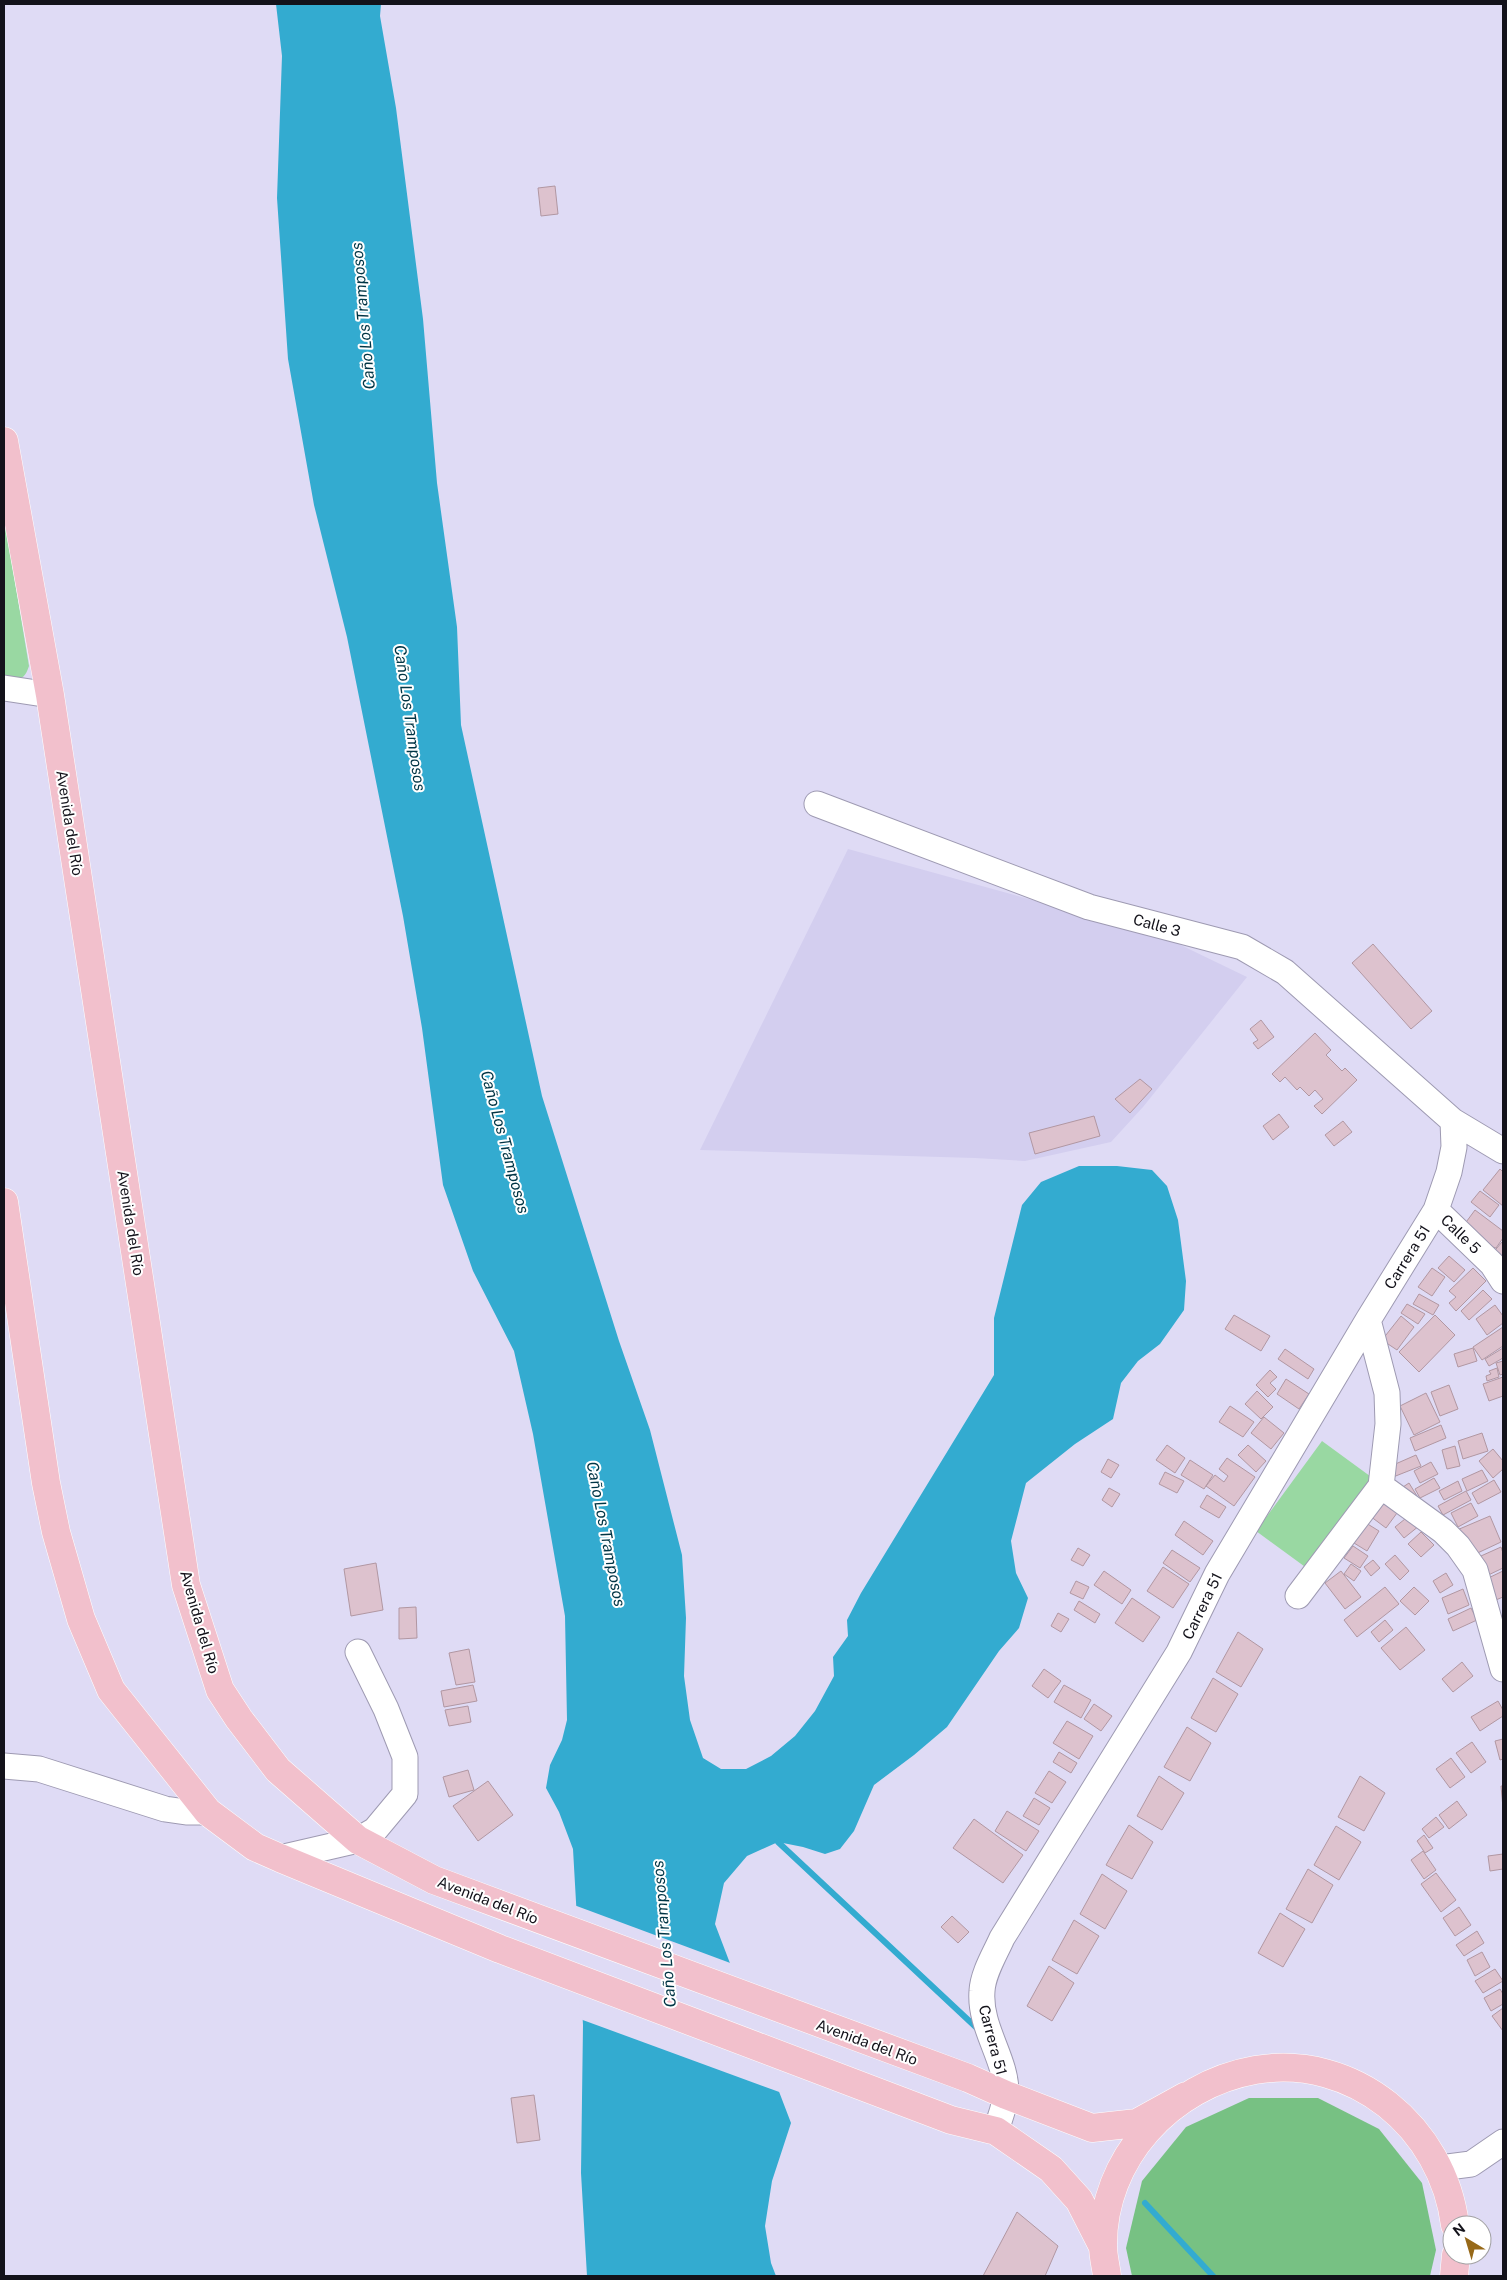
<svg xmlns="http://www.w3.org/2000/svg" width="1507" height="2280" font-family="'Public Sans',sans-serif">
<rect width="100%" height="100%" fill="#dfdbf5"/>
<path fill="#d3ceef" d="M848,849L1162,936L1247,977L1143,1107L1111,1142L1025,1161L975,1158L700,1150Z"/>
<path fill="#99d8a2" d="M4,516L29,666C24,682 18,679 4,678Z
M1322,1441L1374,1479L1308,1569L1256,1531Z"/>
<path fill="#77c183" d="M1249,2098H1318L1379,2129L1422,2183L1436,2250L1430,2276H1132L1126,2248L1142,2181L1186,2127Z"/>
<path fill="#33abd0" d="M276,4H381L380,16L396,108L423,319L437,483L457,627L461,725L542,1096L619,1341L650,1430L682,1555L686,1618L684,1676L690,1720L703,1758L721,1769H746L771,1756L795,1736L815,1711L834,1676L833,1657L848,1636L847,1620L861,1593L994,1375V1318L1022,1205L1041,1182L1079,1166H1117L1152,1170L1167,1186L1178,1220L1186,1281L1184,1310L1160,1344L1138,1361L1121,1383L1113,1419L1075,1444L1026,1483L1011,1541L1016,1573L1028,1598L1019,1628L999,1651L947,1727L914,1755L874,1785L854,1831L840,1849L825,1854L803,1847L778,1842L747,1856L724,1883L715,1924L791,2123L772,2181L765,2226L771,2263L776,2276H587L581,2173L583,2025L573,1849L559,1812L546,1788L550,1765L562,1740L567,1720L565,1616L533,1434L514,1351L473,1271L443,1185L422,1028L403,916L347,637L314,505L288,359L277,198L282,56Z"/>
<path fill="#dfdbf5" d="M574,1905L733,1964L782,2093L580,2019Z"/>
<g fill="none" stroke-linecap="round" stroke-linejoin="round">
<path stroke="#33abd0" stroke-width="6" d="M778,1842L980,2031
M1145,2203L1213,2276"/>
</g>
<path fill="#ddc2ce" stroke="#b197a2" d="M555,186L558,214L541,216L538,188Z
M1373,944L1432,1011L1411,1029L1352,963Z
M1261,1020L1274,1037L1258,1049L1253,1043L1258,1040L1250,1029Z
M1315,1033L1331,1050L1326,1055L1342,1071L1345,1068L1357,1080L1322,1114L1314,1106L1323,1099L1315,1090L1309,1096L1300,1087L1297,1090L1285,1077L1280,1082L1272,1074Z
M1140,1079L1152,1089L1130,1113L1115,1099Z
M1279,1114L1289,1127L1273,1140L1263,1126Z
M1094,1116L1100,1136L1035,1154L1029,1133Z
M1343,1121L1352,1132L1334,1146L1325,1135Z
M1500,1169L1503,1172V1206L1483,1190Z
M1480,1191L1499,1205L1490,1217L1471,1202Z
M1475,1210L1503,1231V1238L1496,1248L1485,1245L1461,1229Z
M1502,1242L1503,1243V1265L1491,1255Z
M1449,1256L1465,1270L1454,1282L1438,1268Z
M1432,1268L1445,1277L1432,1296L1418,1287Z
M1473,1268L1486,1281L1456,1311L1449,1303L1456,1297L1449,1291Z
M1483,1290L1492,1299L1469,1320L1461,1311Z
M1419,1294L1439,1305L1433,1315L1413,1304Z
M1407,1304L1425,1314L1418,1324L1401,1313Z
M1495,1305L1503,1316V1323L1487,1335L1476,1319Z
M1234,1315L1270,1336L1261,1351L1225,1329Z
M1435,1315L1455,1335L1419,1372L1399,1352Z
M1401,1316L1414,1327L1397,1350L1382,1340Z
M1503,1327V1346L1482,1360L1473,1347Z
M1473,1348L1477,1361L1458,1367L1454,1354Z
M1503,1348V1358L1489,1366L1485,1359Z
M1285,1349L1314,1369L1308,1379L1278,1359Z
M1503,1361V1374L1500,1375L1496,1363Z
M1497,1368L1499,1377L1487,1381L1486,1376L1491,1374L1489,1371Z
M1270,1370L1277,1377L1270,1383L1276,1389L1268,1397L1256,1385Z
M1503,1377V1396L1489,1401L1483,1384Z
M1286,1379L1309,1394L1299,1409L1277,1394Z
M1449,1385L1458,1409L1440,1416L1431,1392Z
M1257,1391L1273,1407L1261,1419L1245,1404Z
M1426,1393L1440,1422L1414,1435L1400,1406Z
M1230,1406L1254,1422L1243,1437L1219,1422Z
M1264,1417L1284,1433L1271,1449L1251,1433Z
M1441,1425L1446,1438L1415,1451L1410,1438Z
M1482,1433L1488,1451L1463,1459L1458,1441Z
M1167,1445L1185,1458L1175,1473L1156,1460Z
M1248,1445L1266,1461L1256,1472L1238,1455Z
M1455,1446L1460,1466L1447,1469L1442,1450Z
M1493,1449L1503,1461V1469L1493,1478L1479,1461Z
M1416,1455L1421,1466L1388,1479L1384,1469Z
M1227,1458L1255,1477L1234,1506L1206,1486L1215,1475L1224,1482L1228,1476L1219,1469Z
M1108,1459L1119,1465L1111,1478L1101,1472Z
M1190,1460L1213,1475L1204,1489L1181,1475Z
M1431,1462L1438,1474L1420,1483L1414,1471Z
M1482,1470L1488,1481L1467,1491L1462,1479Z
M1165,1472L1184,1481L1177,1493L1159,1484Z
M1434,1478L1440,1488L1420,1498L1415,1489Z
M1494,1480L1501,1492L1478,1504L1472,1493Z
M1458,1481L1462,1491L1444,1500L1439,1491Z
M1409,1483L1417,1496L1410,1500L1403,1487Z
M1109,1488L1120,1494L1112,1507L1102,1500Z
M1466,1491L1471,1500L1443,1515L1438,1506Z
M1207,1495L1226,1507L1219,1518L1200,1507Z
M1381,1501L1397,1513L1386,1528L1370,1516Z
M1471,1503L1478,1516L1458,1527L1451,1513Z
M1410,1515L1419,1526L1404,1538L1395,1527Z
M1490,1516L1501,1542L1469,1557L1457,1530Z
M1184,1521L1213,1541L1203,1555L1175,1535Z
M1366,1523L1379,1531L1367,1551L1354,1543Z
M1421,1532L1434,1545L1421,1557L1408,1544Z
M1353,1546L1368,1556L1360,1568L1344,1558Z
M1501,1547L1503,1553V1568L1480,1579L1472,1560Z
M1078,1548L1090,1555L1083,1566L1071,1560Z
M1172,1550L1200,1568L1190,1582L1163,1563Z
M1395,1555L1409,1571L1400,1580L1385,1564Z
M1373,1560L1380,1568L1371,1576L1364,1567Z
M376,1563L383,1610L351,1616L344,1569Z
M1351,1564L1361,1571L1354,1581L1344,1574Z
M1163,1567L1189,1584L1173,1608L1147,1591Z
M1104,1571L1131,1590L1122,1604L1094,1585Z
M1341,1571L1361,1597L1345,1609L1325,1583Z
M1503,1571V1597L1491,1602L1482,1581Z
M1446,1573L1453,1585L1440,1593L1433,1581Z
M1076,1581L1089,1587L1083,1599L1070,1593Z
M1385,1587L1399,1604L1357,1637L1344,1620Z
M1414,1587L1429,1601L1415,1615L1400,1601Z
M1463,1589L1469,1605L1448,1614L1442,1598Z
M1132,1598L1160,1617L1143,1642L1115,1623Z
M1079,1601L1100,1614L1095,1623L1074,1610Z
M416,1607L417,1638L399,1639V1608Z
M1471,1608L1477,1620L1453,1631L1448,1619Z
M1058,1613L1069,1619L1061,1632L1051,1626Z
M1385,1620L1393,1630L1379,1642L1371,1632Z
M1406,1627L1425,1650L1400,1670L1381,1648Z
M1238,1632L1263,1649L1241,1687L1216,1672Z
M469,1649L475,1682L456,1685L449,1653Z
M1462,1662L1473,1676L1453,1692L1442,1679Z
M1044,1669L1061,1681L1048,1698L1032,1686Z
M1213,1678L1238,1694L1216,1732L1191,1718Z
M473,1685L477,1701L444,1707L441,1691Z
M1064,1685L1091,1700L1081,1718L1054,1702Z
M1498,1701L1503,1710V1716L1480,1731L1471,1717Z
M1094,1704L1112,1716L1101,1731L1084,1719Z
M468,1706L471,1722L449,1726L445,1710Z
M1067,1721L1093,1736L1079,1759L1053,1743Z
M1187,1727L1211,1743L1190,1781L1164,1767Z
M1503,1739V1759L1500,1760L1495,1741Z
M1472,1742L1486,1762L1471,1773L1456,1753Z
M1059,1752L1077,1763L1071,1773L1053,1762Z
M1451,1758L1465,1777L1450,1788L1436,1769Z
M468,1770L474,1790L449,1797L443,1777Z
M1049,1771L1066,1782L1052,1803L1035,1793Z
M1159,1776L1184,1793L1162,1830L1137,1816Z
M1360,1776L1385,1793L1364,1831L1338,1817Z
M488,1781L513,1815L478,1841L453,1806Z
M1501,1786H1503V1808Z
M1034,1798L1050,1808L1039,1825L1023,1816Z
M1457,1801L1467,1815L1449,1829L1439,1815Z
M1007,1811L1039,1831L1026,1851L995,1831Z
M1436,1817L1444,1827L1429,1838L1422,1829Z
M974,1819L1023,1855L1003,1883L953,1848Z
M1129,1825L1153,1842L1132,1879L1106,1865Z
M1336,1826L1361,1842L1339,1880L1314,1865Z
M1424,1835L1433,1848L1425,1853L1417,1841Z
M1423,1851L1436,1870L1424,1879L1411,1860Z
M1503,1854V1869L1490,1871L1488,1856Z
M1308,1869L1333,1885L1312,1923L1286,1909Z
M1436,1873L1456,1900L1441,1912L1421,1884Z
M1102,1874L1127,1891L1105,1929L1080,1914Z
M1459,1907L1471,1925L1455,1936L1443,1918Z
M1280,1913L1305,1929L1283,1967L1258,1953Z
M952,1916L969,1932L958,1943L941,1927Z
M1074,1920L1099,1936L1077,1974L1052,1960Z
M1477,1931L1484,1943L1464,1956L1456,1945Z
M1482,1952L1490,1967L1475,1976L1467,1960Z
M1049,1966L1074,1983L1052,2021L1027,2006Z
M1495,1969L1503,1981L1483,1993L1475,1981Z
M1500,1989L1503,1994V2004L1491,2011L1484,1998Z
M1503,2008V2031L1492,2016Z
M534,2095L540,2140L517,2143L511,2098Z
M1017,2212L1058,2246L1045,2276H983Z"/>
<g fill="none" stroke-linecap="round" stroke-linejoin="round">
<g stroke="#9e9ab2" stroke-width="27">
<path id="minor" d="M4,688L50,695
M817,804L1089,907L1242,947L1285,972L1453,1121L1503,1151
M1436,1210L1492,1264L1503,1281
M1381,1486L1443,1531L1458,1546L1475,1570L1503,1669
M1298,1596L1381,1486L1388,1424L1387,1393L1368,1320
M4,1766L39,1769L165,1809L186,1812H208
M280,1858L358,1840L375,1830L405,1794V1757L386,1709L358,1652
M996,2131C999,2120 1005,2106 1006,2094C1007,2059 979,2028 982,1991C983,1973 995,1954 1002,1938L1179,1652L1217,1574L1368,1320L1436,1210L1449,1172L1454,1147L1453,1121
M1440,2168L1471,2164L1503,2142"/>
</g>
<g stroke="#fff" stroke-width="29">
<path id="major" d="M4,441L50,695L186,1585L220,1690L239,1719L278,1770L358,1840L434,1880L968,2078L1006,2095L1092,2128L1137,2123L1186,2096
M4,1202L46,1483L56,1532L81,1619L111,1690L208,1812L255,1847L280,1858L500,1949L951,2120L996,2131L1051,2169L1079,2200L1103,2247
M1107,2276C1106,2267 1103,2256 1103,2246C1102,2159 1170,2085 1255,2070C1354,2053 1443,2128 1455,2225
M1454,2276L1456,2255"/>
</g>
<use href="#minor" stroke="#fff" stroke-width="25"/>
<use href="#major" stroke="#f2c0cc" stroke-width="28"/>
</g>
<g text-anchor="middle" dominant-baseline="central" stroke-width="4" stroke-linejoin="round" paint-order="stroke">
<g font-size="15" fill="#13121a" stroke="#fff">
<text transform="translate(70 823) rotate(81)">Avenida del Río</text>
<text transform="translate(1157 925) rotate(15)">Calle 3</text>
<text transform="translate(131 1223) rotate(81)">Avenida del Río</text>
<text transform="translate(1461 1234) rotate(44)">Calle 5</text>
<text transform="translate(1407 1257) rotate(-58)">Carrera 51</text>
<text transform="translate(1202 1606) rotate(-64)">Carrera 51</text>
<text transform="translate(200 1622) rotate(74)">Avenida del Río</text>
<text transform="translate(488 1900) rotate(21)">Avenida del Río</text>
<text transform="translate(993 2040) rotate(75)">Carrera 51</text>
<text transform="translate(867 2042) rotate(20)">Avenida del Río</text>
</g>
<g font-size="16" font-style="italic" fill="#003545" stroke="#fff">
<text transform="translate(363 316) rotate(-95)">Caño Los Tramposos</text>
<text transform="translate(410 718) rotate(82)">Caño Los Tramposos</text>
<text transform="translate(505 1142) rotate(75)">Caño Los Tramposos</text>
<text transform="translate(606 1534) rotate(79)">Caño Los Tramposos</text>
<text transform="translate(664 1934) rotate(-95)">Caño Los Tramposos</text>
</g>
</g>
<rect width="1507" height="2280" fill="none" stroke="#13121a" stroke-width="10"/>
<g transform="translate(1467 2240) rotate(322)"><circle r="24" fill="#ffffff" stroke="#a1a0a3"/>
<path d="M0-4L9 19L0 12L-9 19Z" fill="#976919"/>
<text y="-8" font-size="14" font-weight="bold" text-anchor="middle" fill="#13121a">N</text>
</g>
</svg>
